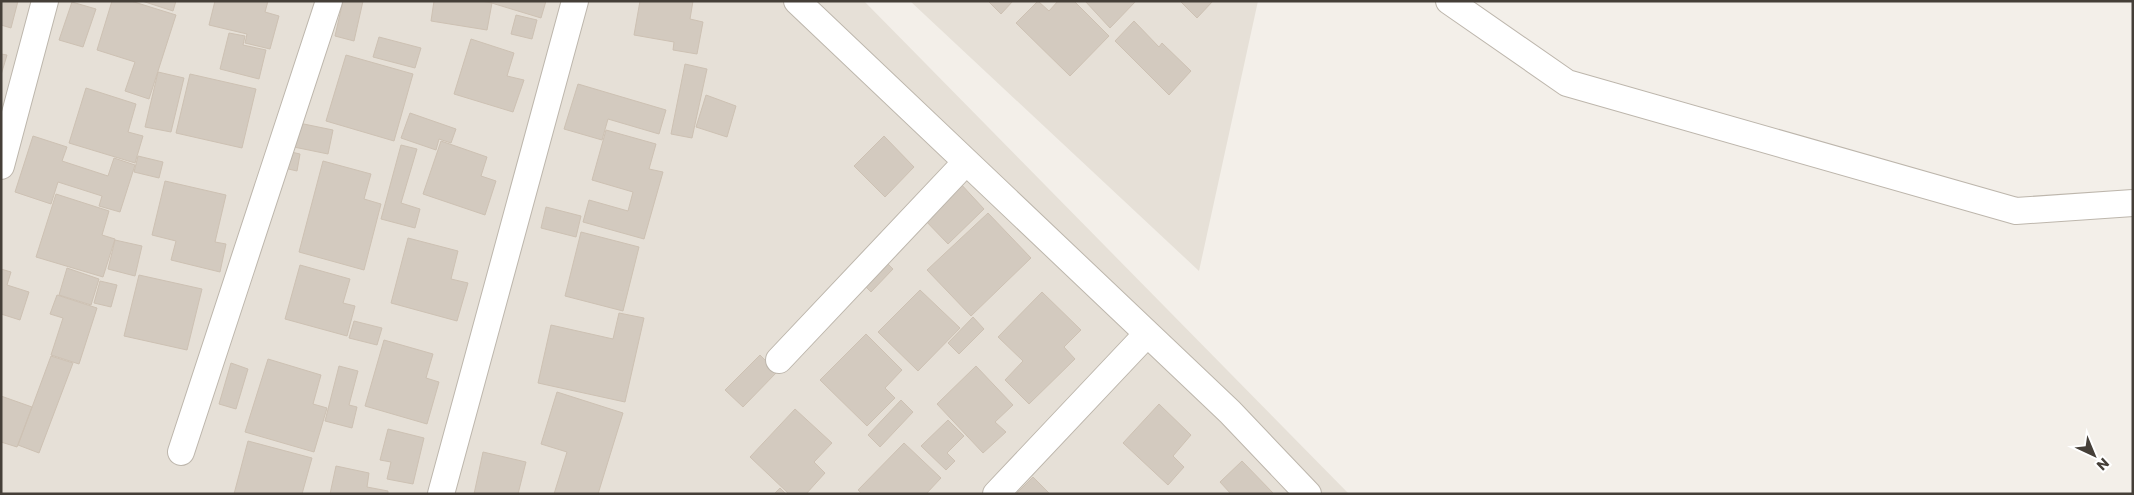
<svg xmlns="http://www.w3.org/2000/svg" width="2134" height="495" font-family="Poppins,sans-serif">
<rect width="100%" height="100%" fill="#f3efe9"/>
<path fill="#e6e0d7" d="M1,1H864L1349,494H1Z
M910,1H1258L1199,271Z"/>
<path fill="#d3cabf" stroke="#cdc1b3" d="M1,1H18L11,28L1,25Z
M112,1H131L176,15L149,99L125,91L135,62L97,50Z
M142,1H176L173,11Z
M215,1H268L265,12L279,16L270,49L245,43L247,34L209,25Z
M343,1H363L354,41L335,36Z
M434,1H481L492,3L487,30L431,21Z
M485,1H546L541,18Z
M640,1H693L690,19L703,22L697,54L673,50L674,42L634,35Z
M988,1H1013L1001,14Z
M1038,1L1049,11L1058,1H1074L1109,36L1070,76L1016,23Z
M1085,1H1136L1110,28Z
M1180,1H1213L1197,18Z
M72,2L96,9L83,47L59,40Z
M516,15L537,20L532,39L511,34Z
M1134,21L1159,47L1162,43L1191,71L1169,95L1115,41Z
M229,33L245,36L243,45L266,50L259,79L220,69Z
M379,37L421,48L415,68L373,57Z
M471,39L514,53L507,76L524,80L513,112L454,94Z
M1,54L7,55L1,75Z
M346,55L413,74L394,141L326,121Z
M685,64L707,69L692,138L671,134Z
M158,72L184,78L171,132L145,127Z
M190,74L256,89L242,148L176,133Z
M578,84L666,110L659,134L608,119L602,140L564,129Z
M86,88L136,104L128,132L143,136L135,163L69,143Z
M706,95L736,106L727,137L696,127Z
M410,113L456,129L451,143L439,139L436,150L401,138Z
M294,122L333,130L328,154L289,146Z
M606,130L656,144L649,169L663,172L644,239L583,222L589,200L628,211L633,192L592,180Z
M33,136L67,147L62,161L108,176L114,158L135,165L120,212L99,206L102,196L58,182L51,204L15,192Z
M884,136L914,167L885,197L854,166Z
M441,141L487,157L481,176L496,181L485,215L423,194Z
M401,145L417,149L401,203L420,209L415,228L381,219Z
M287,151L300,154L297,171L284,168Z
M138,156L163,162L159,178L134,172Z
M323,161L371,174L364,199L381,204L364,270L299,252Z
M165,181L226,195L215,242L226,244L220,272L171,260L176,241L152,235Z
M959,182L984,209L948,244L922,217Z
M56,194L109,211L102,235L115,239L103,277L36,257Z
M546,207L581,216L576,237L541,228Z
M988,213L1031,258L971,316L927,270Z
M581,232L639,247L623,311L565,296Z
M408,238L458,251L451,279L468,283L457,321L391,303Z
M115,240L142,246L135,276L108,269Z
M882,258L893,269L871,292L859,280Z
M300,265L350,279L343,303L355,306L347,336L285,319Z
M67,268L99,279L91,305L59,295Z
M1,269L11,272L7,285L29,292L20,320L1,314Z
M139,275L202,289L187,350L124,336Z
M100,281L117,285L111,307L94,303Z
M920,290L960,328L918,371L878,332Z
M1042,292L1081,330L1064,347L1075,359L1029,404L1005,380L1023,361L998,337Z
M57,295L97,308L79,364L51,355L63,318L50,314Z
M619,313L644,318L625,402L538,383L551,325L613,339Z
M973,317L984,329L959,354L948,343Z
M354,321L382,328L377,345L349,338Z
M866,334L902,370L885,388L895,398L867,426L820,380Z
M384,340L433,354L426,378L439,382L427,424L365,406Z
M760,355L777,372L743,407L725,390Z
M51,356L73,363L39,453L18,445Z
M268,359L321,375L313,404L327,408L314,452L245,432Z
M231,363L248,369L236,409L219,404Z
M339,366L358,371L349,405L357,407L352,428L325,421Z
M976,366L1013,405L995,422L1006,432L983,453L937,404Z
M557,392L623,413L598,494H554L567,452L541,444Z
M1,396L32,407L17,447L1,442Z
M901,400L913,412L880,447L868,435Z
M1159,404L1191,435L1173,456L1184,467L1168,485L1123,443Z
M795,409L832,443L814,462L825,473L806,494H789L750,457Z
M948,420L964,436L947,453L955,461L946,470L921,446Z
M388,429L424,438L413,484L387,479L391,462L380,460Z
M248,441L312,458L302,494H234Z
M904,443L941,478L926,494H862L858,490Z
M483,452L526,462L518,494H474Z
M1242,461L1274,494H1231L1220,482Z
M336,466L369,473L367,487L388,491V494H330Z
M1033,477L1050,494H1016Z
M780,488L786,494H774Z"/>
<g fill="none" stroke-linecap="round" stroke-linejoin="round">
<g stroke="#bdb6ac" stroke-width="28">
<path id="street" d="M797,1L1230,412L1308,494
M1449,1L1567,83L2016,211L2133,203
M1,166L45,1
M779,360L966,162
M181,452L329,1
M441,494L575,1
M996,494L1147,334"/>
</g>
<use href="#street" stroke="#fff" stroke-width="26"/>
</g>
<rect width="2134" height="495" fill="none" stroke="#453f38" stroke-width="5"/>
<g transform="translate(2094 455) rotate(136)" stroke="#ffffff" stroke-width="4" paint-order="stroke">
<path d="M0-4L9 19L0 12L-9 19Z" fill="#453f38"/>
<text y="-8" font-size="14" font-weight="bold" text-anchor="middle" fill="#453f38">N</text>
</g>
</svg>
